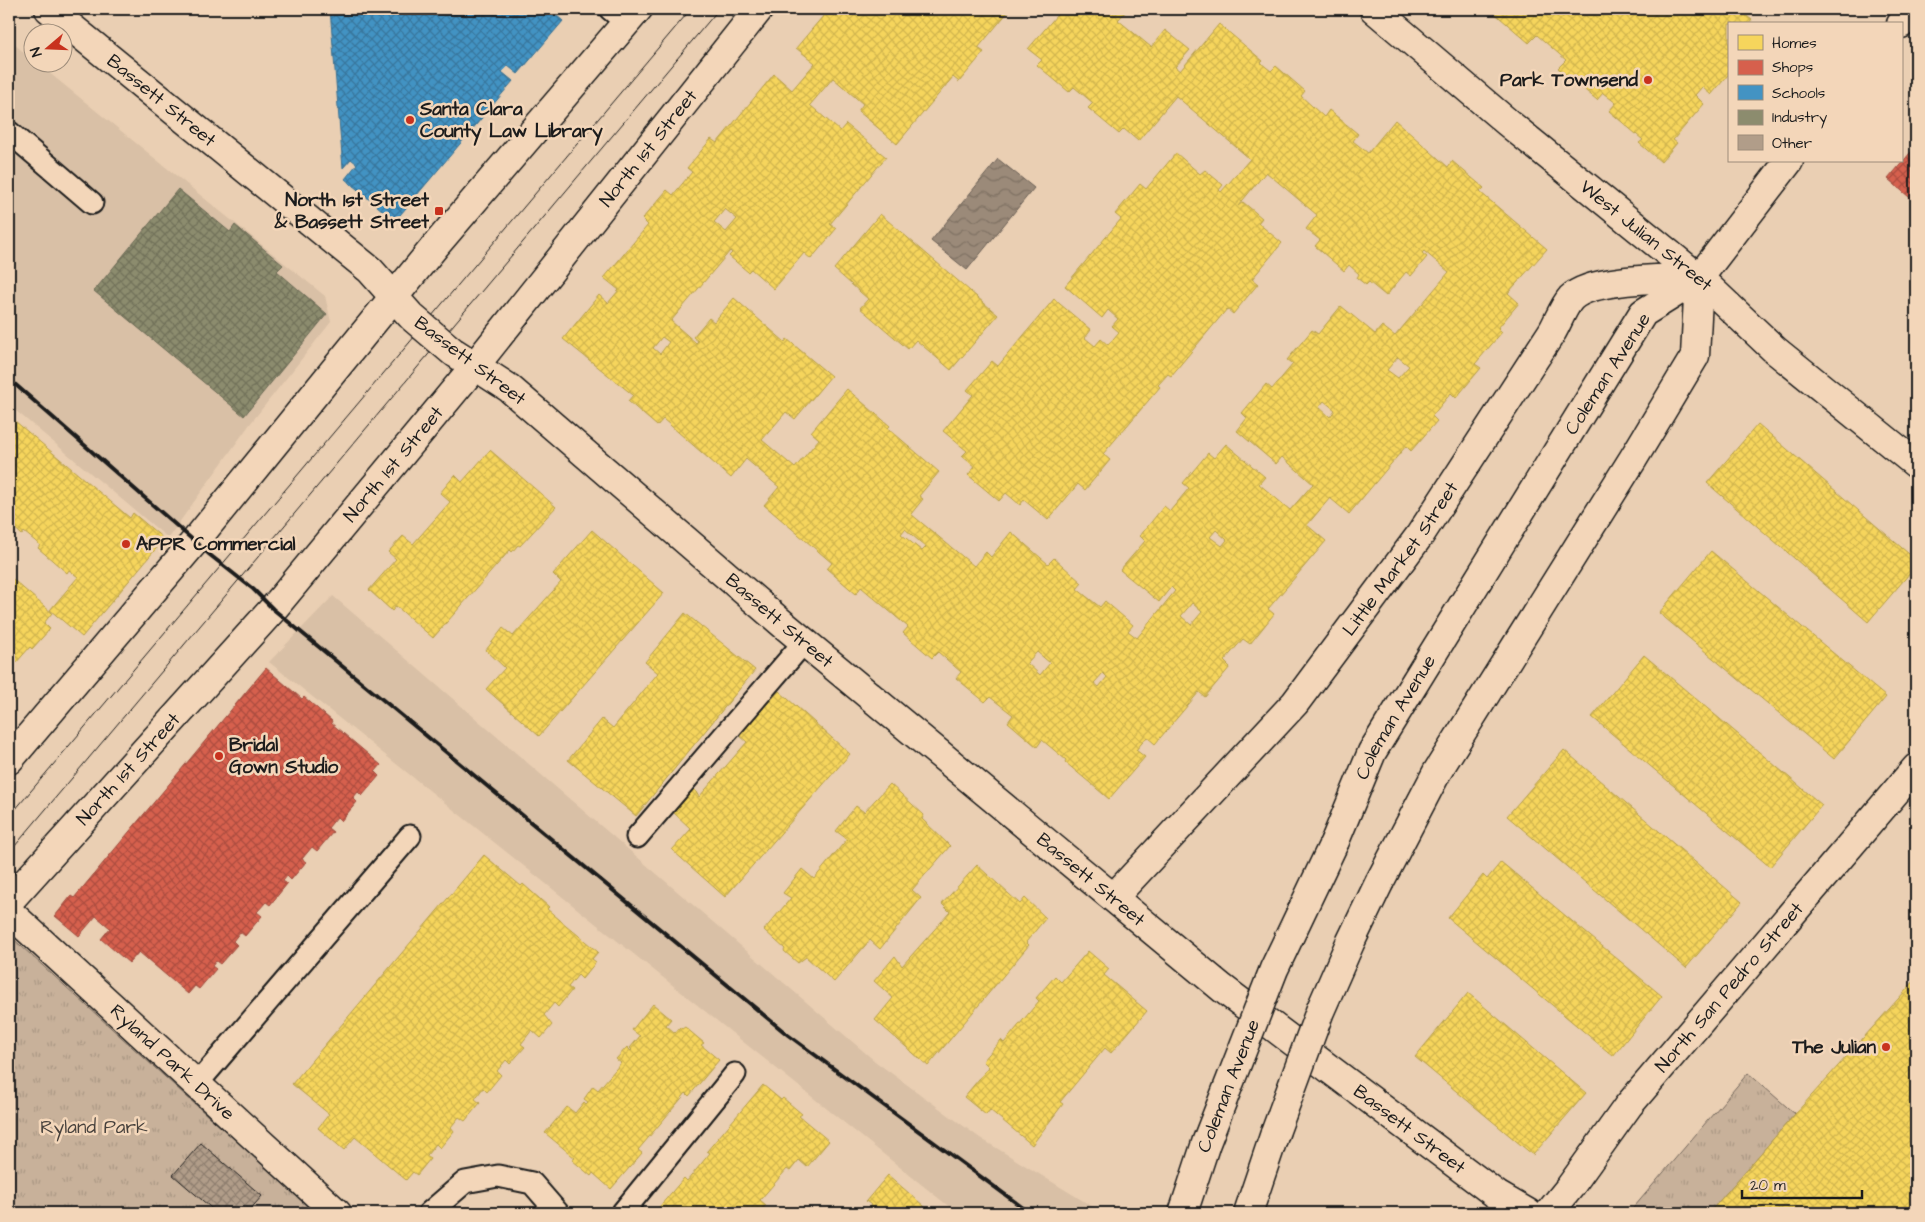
<svg xmlns="http://www.w3.org/2000/svg" width="1925" height="1222" font-family="'Architects Daughter',sans-serif">
<defs>
<pattern id="park-tufts" width="24" height="20" patternUnits="userSpaceOnUse" patternTransform="scale(1.25)"><rect width="24" height="20" fill="#c8b19a"/><path d="M3 7l-1-3M5 7V3M7 7l1-3M15 17l-1-3M17 17v-4M19 17l1-3" fill="none" stroke="#ab9884"/></pattern>
<pattern id="water-waves" width="16" height="10" patternUnits="userSpaceOnUse" patternTransform="scale(1.25)"><rect width="16" height="10" fill="#9b8a79"/><path d="M0 5q4-4 8 0t8 0" fill="none" stroke="#7e7062"/></pattern>
<pattern id="homes-cross-hatch" width="8" height="8" patternUnits="userSpaceOnUse" patternTransform="scale(1.25)"><rect width="8" height="8" fill="#f6d55c"/><path d="M0 0l8 8M0 8l8-8" fill="none" stroke="#d2b64f"/></pattern>
<pattern id="shops-cross-hatch" width="8" height="8" patternUnits="userSpaceOnUse" patternTransform="scale(1.25)"><rect width="8" height="8" fill="#d6604d"/><path d="M0 0l8 8M0 8l8-8" fill="none" stroke="#ad4e3f"/></pattern>
<pattern id="schools-cross-hatch" width="8" height="8" patternUnits="userSpaceOnUse" patternTransform="scale(1.25)"><rect width="8" height="8" fill="#4393c3"/><path d="M0 0l8 8M0 8l8-8" fill="none" stroke="#37779e"/></pattern>
<pattern id="industry-cross-hatch" width="8" height="8" patternUnits="userSpaceOnUse" patternTransform="scale(1.25)"><rect width="8" height="8" fill="#8c8c6e"/><path d="M0 0l8 8M0 8l8-8" fill="none" stroke="#72725a"/></pattern>
<pattern id="building-cross-hatch" width="8" height="8" patternUnits="userSpaceOnUse" patternTransform="scale(1.25)"><rect width="8" height="8" fill="#b19d89"/><path d="M0 0l8 8M0 8l8-8" fill="none" stroke="#8f7f6f"/></pattern>
</defs>
<rect width="100%" height="100%" fill="#eacfb3"/>
<filter id="ink" filterUnits="userSpaceOnUse"><feTurbulence type="fractalNoise" baseFrequency=".02" numOctaves="2"/><feDisplacementMap in="SourceGraphic" scale="10" xChannelSelector="R" yChannelSelector="G"/><feConvolveMatrix kernelMatrix="1 2 1 2 8 2 1 2 1" color-interpolation-filters="sRGB"/></filter>
<g filter="url(#ink)">
<path fill="#d9c0a6" d="M9,40L32,59V62L37,63L325,296L331,322L250,424L168,538L9,405Z
M333,596L876,1062L980,1138L1103,1213H957L269,662Z"/>
<path fill="url(#park-tufts)" stroke="#72665b" d="M9,935L208,1116L284,1180L313,1213H9Z
M1748,1073L1795,1114L1709,1213H1629Z"/>
<path fill="url(#water-waves)" stroke="#685e54" d="M998,159L1034,188L967,270L931,241Z"/>
<path fill="url(#homes-cross-hatch)" stroke="#b59e49" fill-rule="evenodd" d="M829,9H1004L1008,12L978,48L984,52L959,82L953,77L897,144L858,111L863,104L833,78L810,105L840,131L846,124L886,157L830,224L836,229L811,259L804,253L774,289L751,269L748,272L729,256L732,253L730,251L671,321L696,343L698,341L693,337L709,318L714,322L734,298L785,342L787,339L831,376L795,419L786,412L762,440L795,468L819,439L811,432L847,389L890,426L888,428L939,472L919,496L923,499L911,514L974,566L986,552L991,557L1011,532L1048,564L1054,558L1082,583L1077,589L1100,607L1105,601L1133,625L1128,631L1137,638L1175,591L1171,587L1159,602L1120,570L1145,541L1140,536L1164,506L1170,511L1189,488L1183,483L1208,453L1214,458L1226,444L1265,477L1259,484L1290,510L1313,484L1282,457L1276,464L1237,431L1247,418L1242,413L1266,384L1272,389L1293,364L1287,360L1312,330L1318,334L1341,306L1375,334L1382,326L1395,336L1449,272L1424,251L1422,253L1427,257L1411,276L1406,272L1386,296L1369,282L1366,285L1357,278L1359,274L1349,265L1344,271L1315,246L1320,240L1306,229L1317,215L1266,172L1238,206L1243,202L1262,218L1258,223L1282,243L1252,279L1258,284L1233,314L1227,309L1171,376L1168,374L1158,385L1160,387L1103,454L1110,460L1085,490L1078,484L1048,520L1024,500L1020,505L1006,493L999,501L968,475L975,467L962,456L967,451L943,431L973,395L967,390L992,361L998,366L1054,299L1091,330L1085,338L1095,346L1101,339L1108,345L1119,332L1112,326L1118,319L1108,310L1102,318L1065,286L1121,219L1115,214L1140,184L1146,189L1176,153L1200,174L1205,170L1223,185L1219,190L1221,192L1250,159L1176,96L1138,141L1124,129L1119,134L1088,108L1093,103L1074,87L1069,92L1037,65L1042,60L1028,49L1062,9H1128L1118,20L1151,47L1165,30L1190,50L1175,67L1180,71L1219,24L1263,61L1261,63L1271,71L1276,66L1305,91L1301,96L1324,117L1329,110L1358,134L1353,141L1368,153L1395,120L1448,167L1452,161L1484,188L1480,192L1547,249L1508,293L1519,303L1498,328L1502,332L1475,364L1481,368L1456,398L1451,393L1432,416L1437,421L1411,451L1406,446L1349,514L1330,498L1307,525L1326,541L1268,609L1274,614L1250,644L1243,639L1224,661L1230,667L1205,697L1199,692L1155,744L1147,737L1136,750L1145,757L1109,799L1065,762L1066,760L1042,740L1037,747L1008,722L1013,715L990,697L985,702L956,678L961,672L938,652L932,658L903,633L908,627L861,587L856,594L827,569L832,563L764,505L779,487L746,459L731,478L663,419L657,426L628,401L633,395L563,339L599,295L608,303L619,290L604,278L648,225L642,219L667,190L673,195L692,172L687,168L711,139L717,143L774,74L792,90L815,63L796,48ZM725,209L737,219L726,232L714,222ZM662,337L669,342L660,354L653,348ZM1398,357L1409,366L1398,378L1387,370ZM1324,401L1335,410L1330,417L1319,407ZM905,529L926,547L922,551L901,534ZM1216,530L1227,540L1222,546L1210,537ZM1192,603L1202,612L1191,625L1181,616ZM1037,652L1050,663L1040,675L1027,663ZM1103,673L1107,677L1099,687L1094,683Z
M1494,9H1738L1752,20L1749,24H1729V74L1711,95L1702,87L1695,95L1704,104L1673,140L1677,143L1661,162L1639,143L1643,140L1609,111L1616,103L1603,93L1597,100L1558,68L1566,60L1537,35L1529,43L1492,11Z
M880,214L998,315L951,370L916,340L908,349L860,308L868,299L834,269Z
M9,416L130,518L133,513L164,539L82,637L50,610L78,577L69,570L67,573L38,548L40,545L24,532L22,535L9,523L10,520L9,518Z
M1758,424L1916,560V566L1868,622L1707,483Z
M490,450L556,507L520,546L518,545L512,552L510,550L433,638L396,606L392,611L369,590L396,559L388,552L403,536L413,544L450,502L440,493L455,475L462,482Z
M592,530L664,593L539,736L486,689L505,668L486,650L503,628L513,636L561,582L553,574Z
M1711,551L1886,697L1834,759L1659,613Z
M9,576L52,613L44,623L50,629L32,649L30,647L15,664L14,663L9,669Z
M685,613L755,670L636,816L568,760L602,719L613,728L658,673L645,662Z
M1644,655L1822,805L1770,867L1592,717Z
M779,691L850,754L725,897L672,850L691,829L672,811L693,787L699,797L747,742L739,735Z
M1564,750L1742,902L1686,968L1507,816Z
M890,784L924,815L922,819L950,846L912,890L921,898L880,949L870,940L834,982L806,957L798,963L784,951L785,949L764,930L791,898L783,893L802,869L814,879L847,839L836,831L856,806L864,812Z
M484,855L521,886L523,884L549,907L547,909L598,952L592,959L596,962L582,979L578,975L568,987L572,990L558,1007L554,1003L544,1015L552,1025L541,1038L532,1030L521,1044L525,1047L510,1064L506,1060L497,1071L501,1075L487,1092L483,1088L475,1099L480,1103L465,1121L459,1117L451,1127L454,1131L440,1148L436,1144L427,1155L430,1159L417,1175L413,1172L406,1180L355,1137L344,1150L318,1128L329,1114L292,1084Z
M1501,862L1662,996L1613,1056L1448,918L1483,875L1487,879Z
M977,865L1020,904L1025,898L1046,918L1026,942L1029,945L928,1066L875,1020L893,998L874,981L895,956L902,966L950,912L942,904Z
M1088,951L1109,969L1104,975L1147,1011L1111,1053L1105,1048L1060,1102L1063,1104L1032,1145L990,1110L986,1115L964,1097L989,1067L983,1061L1001,1040L1004,1043L1039,1001L1036,998L1055,976L1061,982Z
M1916,979V1205L1909,1213H1709L1795,1114Z
M1468,993L1586,1093L1533,1155L1415,1057Z
M653,1004L671,1019L666,1025L675,1033L680,1027L682,1029L685,1027L704,1043L701,1045L719,1060L689,1096L686,1093L638,1150L642,1153L611,1189L593,1173L591,1176L572,1160L575,1158L545,1133L567,1107L575,1113L584,1102L586,1104L588,1102L584,1099L593,1086L598,1090L621,1063L616,1059L627,1047L631,1051L632,1050L630,1048L640,1036L632,1030Z
M763,1085L781,1100L783,1098L802,1114L799,1116L829,1141L807,1167L799,1160L790,1171L787,1169L760,1200L766,1205L759,1213L751,1211L749,1213H654L684,1178L687,1181L710,1153L707,1151Z
M888,1175L932,1213H865L871,1205L866,1201Z"/>
<path fill="url(#shops-cross-hatch)" stroke="#9e4c3e" d="M1916,146V203L1888,179Z
M266,668L302,699L304,697L332,721L331,723L381,765L375,772L379,776L362,796L358,792L353,798L357,802L341,821L337,817L328,828L333,832L317,851L312,847L302,859L306,862L291,880L287,876L283,881L287,884L270,905L266,902L257,912L262,916L245,936L240,932L233,941L237,945L220,964L216,961L212,966L216,969L199,989L195,986L188,994L139,952L129,963L101,939L110,928L96,916L79,936L55,916L71,896L74,898Z"/>
<path fill="url(#schools-cross-hatch)" stroke="#376f91" d="M330,9H549L563,21L518,74L508,66L502,72L513,81L395,221L345,179L357,164L351,159L343,168Z"/>
<path fill="url(#industry-cross-hatch)" stroke="#6a6a55" d="M178,189L230,232L235,225L283,265L277,271L327,314L244,416L94,291Z"/>
<path fill="url(#building-cross-hatch)" stroke="#1c1c1c" d="M201,1143L262,1196L247,1213H217L173,1175Z"/>
<g fill="none" stroke-linecap="round" stroke-linejoin="round">
<g stroke="#1c1c1c" stroke-width="25">
<path id="lane" d="M610,9L626,22
M9,132L92,203
M637,837L805,641
M196,1085L410,836
M429,1213L465,1182L498,1176L532,1183L558,1213
M622,1213L735,1074"/>
</g>
<g stroke="#1c1c1c" stroke-width="31">
<g id="street">
<path id="s1" d="M49,9L370,270L410,315"/>
<path id="s2" d="M455,353L509,388L784,625L1222,988L1497,1195L1528,1213"/>
<path id="s3" d="M1114,897L1295,703L1420,535L1552,332C1558,322 1563,307 1571,298C1592,277 1669,279 1699,278L1775,350L1916,464"/>
<path id="s4" d="M9,912L337,1213"/>
<path id="s5" d="M1549,1213L1570,1187L1628,1106L1916,768"/>
</g>
</g>
<g stroke="#1c1c1c" stroke-width="31">
<g id="secondary">
<path d="M1374,9L1507,122L1699,278"/>
<path d="M9,760L196,540L436,245L638,9"/>
<path id="s6" d="M9,901L273,609L474,367L759,9"/>
</g>
</g>
<g stroke="#1c1c1c" stroke-width="31">
<g id="primary">
<path d="M1901,24L1913,9"/>
<path id="s7" d="M1335,841L1372,752L1643,313L1699,278L1789,161"/>
<path d="M1380,881L1437,772L1633,459L1695,356L1699,278"/>
<path d="M1248,1213L1275,1133"/>
</g>
</g>
<use href="#lane" stroke="#f3d6b9" stroke-width="21"/>
<use href="#street" stroke="#f3d6b9" stroke-width="28"/>
<use href="#secondary" stroke="#f3d6b9" stroke-width="28"/>
<use href="#primary" stroke="#f3d6b9" stroke-width="28"/>
<path stroke="#1c1c1c" stroke-width="1" d="M9,817L691,9
M9,853L719,9"/>
<path stroke="#1c1c1c" stroke-width="4" d="M9,379L210,555L253,589L273,609L788,1035L1030,1213"/>
<g stroke="#1c1c1c" stroke-width="31" stroke-linecap="butt">
<path id="street-bridge" d="M413,318L453,352"/>
</g>
<g stroke="#1c1c1c" stroke-width="31" stroke-linecap="butt">
<g id="primary-bridge">
<path d="M1275,1133L1320,1011L1350,943L1380,881"/>
<path id="s8" d="M1183,1213L1206,1143L1274,969L1335,841"/>
</g>
</g>
<use href="#street-bridge" stroke="#f3d6b9" stroke-width="28"/>
<use href="#primary-bridge" stroke="#f3d6b9" stroke-width="28"/>
</g>
</g>
<g fill="#c8321e" stroke="#f3d6b9" stroke-width="2">
<circle cx="1648" cy="80" r="5"/>
<circle cx="410" cy="120" r="5"/>
<rect x="434" y="206" width="10" height="10" rx="2.5"/>
<circle cx="126" cy="544" r="5"/>
<circle cx="219" cy="756" r="5"/>
<circle cx="1886" cy="1047" r="5"/>
</g>
<g text-anchor="middle" dominant-baseline="central" stroke-width="5" stroke-linejoin="round" paint-order="stroke">
<g font-size="19" font-weight="bold" fill="#1c1c1c" stroke="#f3d6b9" text-anchor="end">
<text x="1638" y="80">Park Townsend</text>
<text x="420" y="109" text-anchor="start">Santa Clara<tspan x="420" dy="22">County Law Library</tspan></text>
<text x="429" y="200">North 1st Street<tspan x="429" dy="22">&amp; Bassett Street</tspan></text>
<text x="136" y="544" text-anchor="start">APPR Commercial</text>
<text x="229" y="745" text-anchor="start">Bridal<tspan x="229" dy="22">Gown Studio</tspan></text>
<text x="1876" y="1047">The Julian</text>
</g>
<g font-size="19" fill="#1c1c1c" stroke="#f3d6b9">
<text stroke="none"><textPath href="#s1" startOffset="145">Bassett Street</textPath></text>
<text stroke="none"><textPath href="#s6" startOffset="988">North 1st Street</textPath></text>
<text transform="translate(1646 236) rotate(39)">West Julian Street</text>
<text transform="translate(470 361) rotate(37)">Bassett Street</text>
<text transform="translate(1608 374) rotate(-57)">Coleman Avenue</text>
<text stroke="none"><textPath href="#s6" startOffset="582">North 1st Street</textPath></text>
<text stroke="none"><textPath href="#s3" startOffset="444">Little Market Street</textPath></text>
<text stroke="none"><textPath href="#s2" startOffset="421">Bassett Street</textPath></text>
<text stroke="none"><textPath href="#s7" startOffset="138">Coleman Avenue</textPath></text>
<text stroke="none"><textPath href="#s6" startOffset="178">North 1st Street</textPath></text>
<text stroke="none"><textPath href="#s2" startOffset="826">Bassett Street</textPath></text>
<text stroke="none"><textPath href="#s5" startOffset="289">North San Pedro Street</textPath></text>
<text stroke="none"><textPath href="#s4" startOffset="222">Ryland Park Drive</textPath></text>
<text stroke="none"><textPath href="#s8" startOffset="135">Coleman Avenue</textPath></text>
<text stroke="none"><textPath href="#s2" startOffset="1231">Bassett Street</textPath></text>
</g>
<g font-size="19" fill="#47413c" stroke="#f3d6b9">
<text x="94" y="1127">Ryland Park</text>
</g>
</g>
<rect width="1925" height="1222" fill="none" stroke="#f3d6b9" stroke-width="30"/>
<rect x="15" y="15" width="1895" height="1192" fill="none" stroke="#1c1c1c" stroke-width="2" filter="url(#ink)"/>
<rect x="1728" y="22" width="175" height="140" fill="#f3d6b9" stroke="#9d8c7a"/>
<rect x="1738" y="35" width="25" height="15" fill="#f6d55c" stroke="#9d8c7a"/>
<text x="1772" y="48" font-size="15" fill="#1c1c1c">Homes</text>
<rect x="1738" y="60" width="25" height="15" fill="#d6604d" stroke="#9d8c7a"/>
<text x="1772" y="72" font-size="15" fill="#1c1c1c">Shops</text>
<rect x="1738" y="85" width="25" height="15" fill="#4393c3" stroke="#9d8c7a"/>
<text x="1772" y="98" font-size="15" fill="#1c1c1c">Schools</text>
<rect x="1738" y="110" width="25" height="15" fill="#8c8c6e" stroke="#9d8c7a"/>
<text x="1772" y="122" font-size="15" fill="#1c1c1c">Industry</text>
<rect x="1738" y="135" width="25" height="15" fill="#b19d89" stroke="#9d8c7a"/>
<text x="1772" y="148" font-size="15" fill="#1c1c1c">Other</text>
<g transform="translate(48 48) rotate(251)"><circle r="24" fill="#f3d6b9" stroke="#9d8c7a"/>
<path d="M0-4L9 19L0 12L-9 19Z" fill="#c8321e"/>
<text y="-8" font-size="14" font-weight="bold" text-anchor="middle" fill="#1c1c1c">N</text>
</g>
<path d="M1742 1190v8h120v-8" fill="none" stroke="#1c1c1c" stroke-width="2.5"/>
<text x="1750" y="1190" font-size="15" fill="#1c1c1c" stroke="#f3d6b9" stroke-width="4" paint-order="stroke">20 m</text>
</svg>
